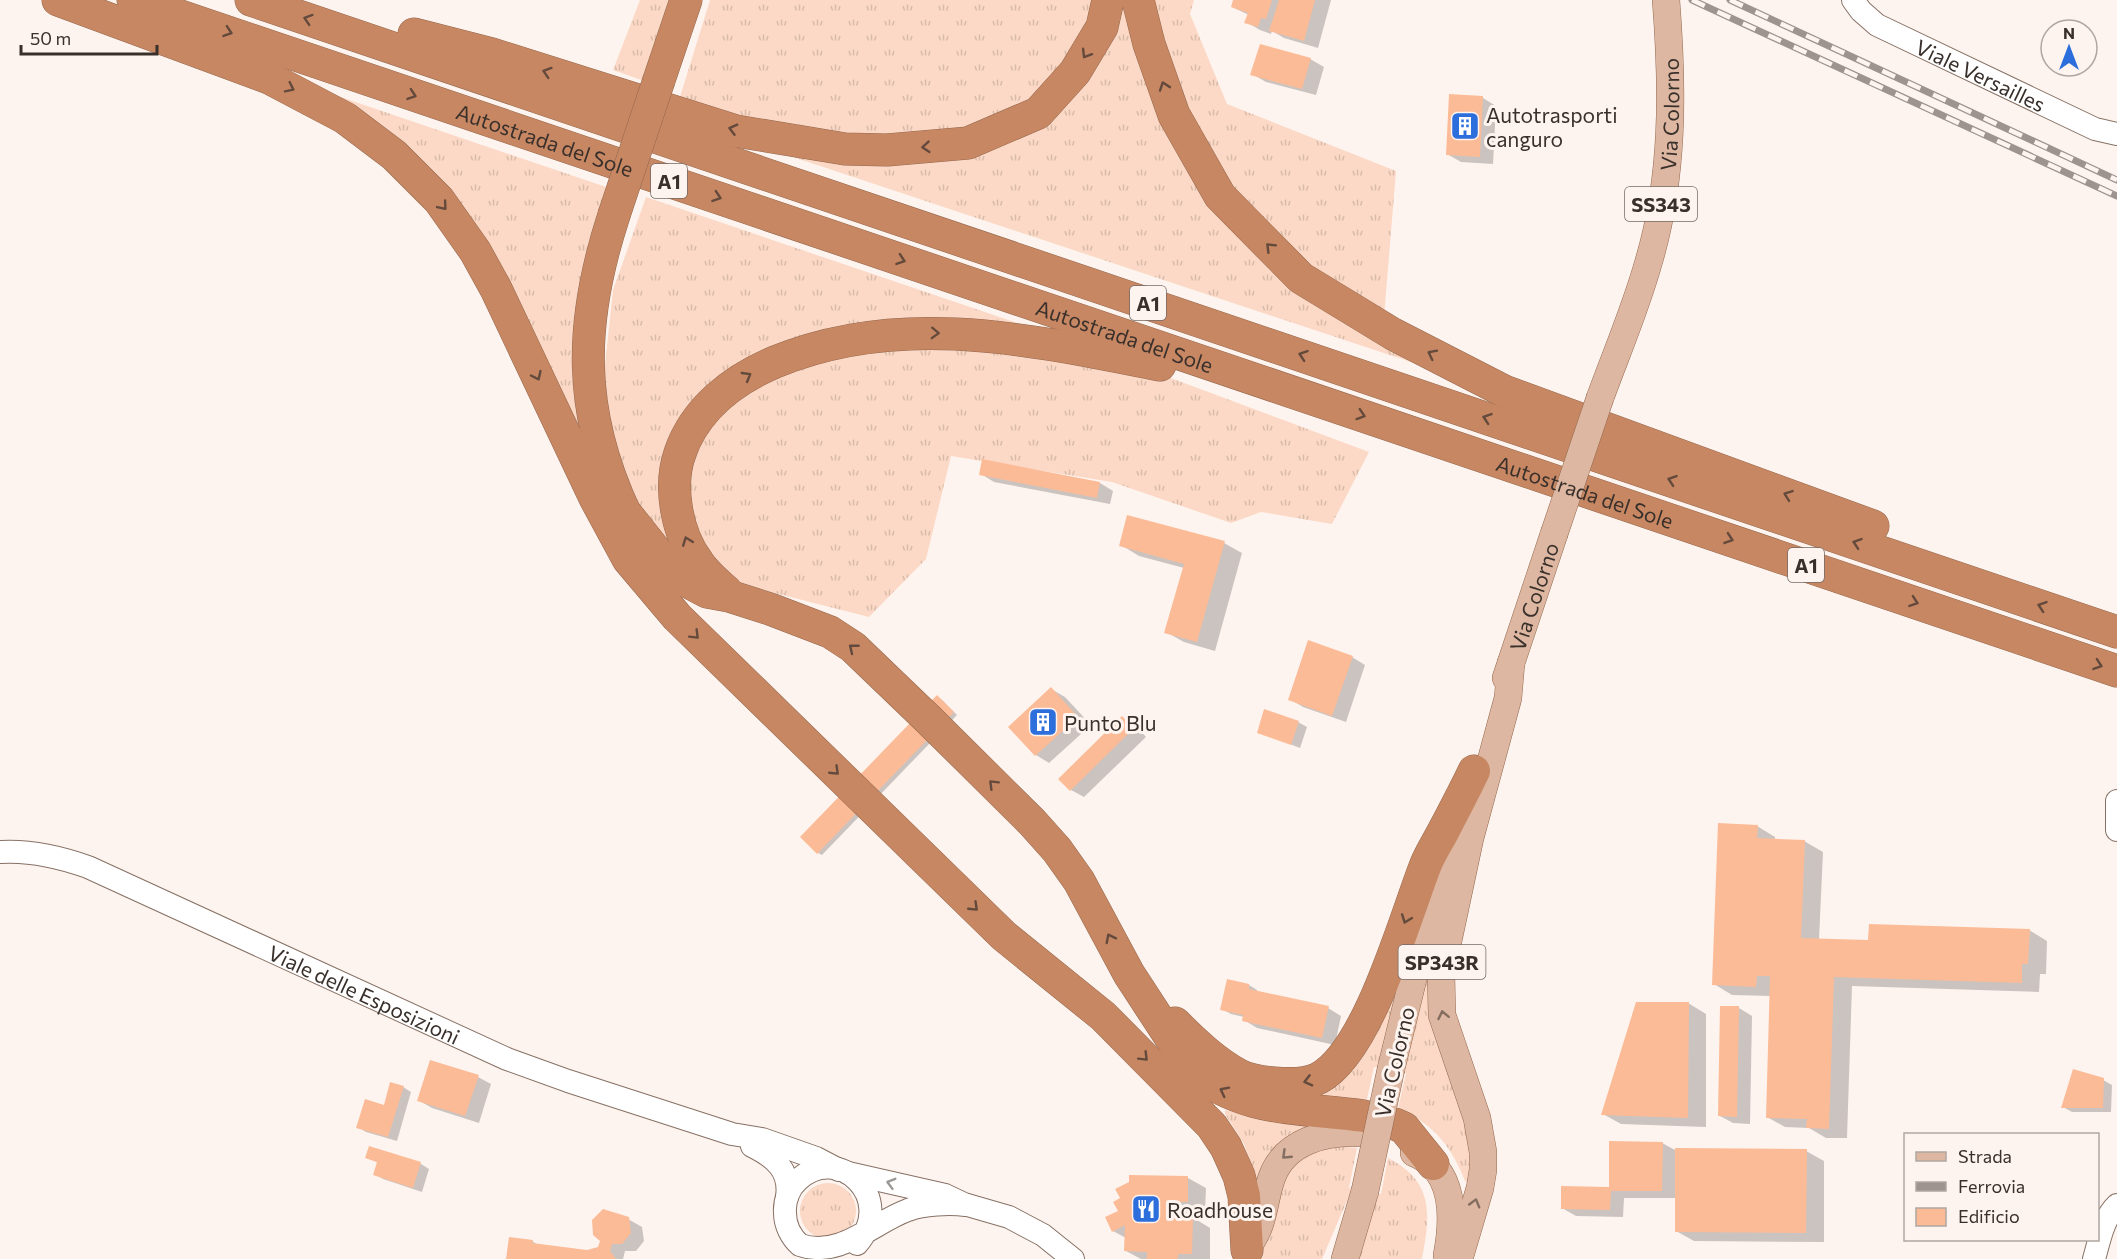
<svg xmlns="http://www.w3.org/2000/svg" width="2117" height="1259" font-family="Commissioner,sans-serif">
<defs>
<pattern id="grass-tufts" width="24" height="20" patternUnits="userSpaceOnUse" patternTransform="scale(1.5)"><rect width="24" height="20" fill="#fcd9c6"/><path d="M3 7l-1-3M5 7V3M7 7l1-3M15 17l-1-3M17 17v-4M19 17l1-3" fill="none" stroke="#d9bbaa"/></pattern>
</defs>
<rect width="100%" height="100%" fill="#fef4ef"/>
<path fill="url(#grass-tufts)" d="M640,0H680L650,83L613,70Z
M710,0H1096L1082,50L1019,113L908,141L790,132L679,100Z
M1120,0H1129L1233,229L1453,376L784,154L905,163L1014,141L1066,105Z
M1145,0H1194L1190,14L1227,104L1396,171L1384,317L1302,269L1235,202L1182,114Z
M323,91L618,191L591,273L602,490L487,246L441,179L378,126Z
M646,197L1064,339L789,348L683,429L671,546L640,516L618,462L603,383L613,290Z
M906,345L1001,348L1160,374L1369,452L1332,524L1261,512L1231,523L1112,482L951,456L926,559L869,617L728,581L689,519L687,472L709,423L758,386L822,358Z
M1431,957L1463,1105L1472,1158L1468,1183L1465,1181C1452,1147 1433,1123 1398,1109L1406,1073L1403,1072Z
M1400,978L1378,1067H1374L1366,1104L1286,1092Z
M1225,1110L1259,1118L1309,1125L1311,1127L1258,1180L1255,1178L1244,1144L1225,1114Z
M1336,1146L1357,1148L1349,1188L1352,1189L1322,1259H1261L1278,1185L1297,1157Z
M1388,1158C1435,1182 1430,1215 1422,1259H1359L1378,1194H1381Z
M800 1211a28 28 0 1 1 56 0a28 28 0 1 1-56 0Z"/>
<path fill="#0003" d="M1235,0H1331L1318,48L1284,38L1272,31L1271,34L1260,30L1246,22L1249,15L1232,7Z
M1310,59L1324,67L1316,95L1266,82L1252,74Z
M1451,96L1483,98L1496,106L1493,164L1461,162L1447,154Z
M983,461L1100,483L1113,491L1110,504L994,482L981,474Z
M1224,543L1242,553L1215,651L1184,642L1166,632L1184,568L1139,556L1121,545Z
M1352,657L1365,665L1346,722L1303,707L1290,699Z
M1051,689L1065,697L1091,725L1049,763L1036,755L1010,727Z
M941,699L957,715L822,855L818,853Z
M1122,718L1136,726L1146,737L1084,797L1071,790Z
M1298,722L1307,727L1300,748L1259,732Z
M1757,826L1775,837V840L1804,841L1823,852L1819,940L1870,942L2029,930L2047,941L2046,974H2040L2039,992L1852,986L1847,1138H1826L1809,1128L1785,1127L1767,1117L1771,996L1732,995L1714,984Z
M1249,985L1257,990V993L1328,1008L1341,1016L1335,1045L1257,1028L1244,1020V1017L1231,1014L1222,1009Z
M1688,1003L1706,1014V1127L1621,1124L1603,1114Z
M1739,1008L1752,1016L1750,1124L1733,1123L1720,1116Z
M478,1077L491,1084L479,1123L432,1108L418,1100Z
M2103,1080L2112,1085L2111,1112H2072L2063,1107Z
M403,1087L411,1092L397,1141L366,1132L358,1127L385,1106Z
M1662,1143L1677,1151H1806L1824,1161V1242L1694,1241L1676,1231L1677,1198H1624L1623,1217L1576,1216L1562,1208L1610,1188Z
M370,1148L421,1164L429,1169L422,1192L383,1179L375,1174L378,1163L367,1157Z
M1188,1178L1206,1188L1205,1212H1197V1220L1210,1228V1259H1141L1126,1251V1238L1113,1231Z
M628,1219L642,1227L644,1241L636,1251H625L623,1259H507L532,1241L538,1245L587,1252L599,1249Z"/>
<path fill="#fcbb97" d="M1233,0H1272L1266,19L1261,18L1258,27L1244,23L1248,13L1231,7Z
M1279,0H1315L1304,41L1269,31Z
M1260,44L1311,58L1302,89L1250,75Z
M1449,94L1483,96L1480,157L1446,155Z
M982,459L1100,482L1097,498L979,475Z
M1127,515L1225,541L1197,642L1164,633L1184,564L1119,546Z
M1308,640L1353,656L1332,716L1288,700Z
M1051,687L1078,717L1035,756L1008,727Z
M937,695L954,712L817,854L800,837Z
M1264,709L1299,721L1291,745L1257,733Z
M1122,716L1134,728L1070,791L1058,779Z
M1718,823L1758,825L1757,838L1805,840L1801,938L1868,940L1869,924L2030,929L2028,964H2022V983L1834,977L1829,1129L1806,1128L1807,1119L1766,1118L1770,976H1757L1756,987L1712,985Z
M1227,979L1249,984V989L1329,1006L1322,1038L1242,1021L1243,1015L1220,1010Z
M1636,1002H1689L1688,1118L1601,1115Z
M1720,1006H1739L1737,1117L1718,1116Z
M430,1060L479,1075L465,1116L417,1101Z
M2073,1069L2104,1078L2103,1108H2061Z
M390,1082L404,1086L388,1137L356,1128L365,1099L384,1105Z
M1609,1141L1663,1142L1662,1191H1611L1610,1210L1561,1209V1186L1609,1187Z
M369,1146L421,1162L413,1188L373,1175L377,1162L365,1158Z
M1675,1148L1807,1149L1806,1233L1675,1232Z
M1129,1175L1188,1176V1202H1180V1215L1193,1216L1192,1254H1178V1259H1147V1252L1124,1251L1125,1225L1112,1232L1105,1217L1118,1211L1113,1202L1120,1198L1115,1189L1129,1182Z
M603,1209L629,1217L631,1233L622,1244H612L610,1251L616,1259H506L509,1237L533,1240L532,1243L587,1250L598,1247L600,1241L593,1235L592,1220Z"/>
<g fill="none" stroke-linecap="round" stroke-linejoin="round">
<g stroke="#877165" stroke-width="24">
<g id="minor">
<path id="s1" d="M1853,0L1861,11L1877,25L2095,129L2117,134"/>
<path d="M2117,801V830"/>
<path id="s2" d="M0,852C31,850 60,857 88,867L507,1059L568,1081L732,1134L762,1139L816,1158L839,1170"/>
<path d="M752,1146C774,1157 791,1170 787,1197"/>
<path d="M848,1173L945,1195L964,1204L1009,1217L1043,1235L1073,1259"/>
<path d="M857,1244C897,1199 839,1142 798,1180C789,1188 784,1201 785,1213C785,1225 791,1237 800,1245C840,1259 874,1222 908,1210C923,1204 950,1203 966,1205"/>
<path d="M2094,1259C2099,1242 2103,1218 2117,1205"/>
</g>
</g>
<g stroke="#95694f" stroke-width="28">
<g id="major">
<path id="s3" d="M1600,398C1616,354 1635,310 1648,264C1674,178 1673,89 1666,0"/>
<path id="s4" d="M1506,678L1554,534"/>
<path d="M1391,1069L1424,934L1456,825"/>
<path d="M1414,1153C1455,1169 1454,1218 1447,1255"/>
<path d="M1247,1251C1250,1242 1256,1235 1259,1226C1265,1210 1266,1193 1272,1177C1285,1141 1326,1131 1360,1133"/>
<path d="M1345,1259L1365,1191"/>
<path d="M1459,1259L1480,1188L1483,1170V1152L1477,1118L1442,1015L1441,974L1470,838L1508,698L1511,663"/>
</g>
</g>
<g stroke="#95694f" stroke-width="33">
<g id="highway">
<path d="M58,0L269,78L345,118L394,155L439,200L475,251L496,289L595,498L628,559L677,617L1004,936L1103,1016L1212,1126L1226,1147L1239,1176L1244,1196L1247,1250"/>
<path id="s5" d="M133,0L2117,671"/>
<path d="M251,0L2117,632"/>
<path d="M1138,0L1149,44L1174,115L1220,196L1301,278L1393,334L1504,391L1873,526"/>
<path d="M414,34L492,54L736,131L845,149L887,150L968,143L1038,113L1075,72L1102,27L1108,0"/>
<path d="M659,80L686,0"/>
<path d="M614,215C579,322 577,410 625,513"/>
<path d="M624,511L659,555L688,582L707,592L729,596L770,609L830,632L853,647L929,720L1032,822L1057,850L1079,881L1129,974L1191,1069C1243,1113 1300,1107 1364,1116"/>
<path d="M726,591C716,582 705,573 698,562C677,534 668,487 680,453C695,409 733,380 775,362C901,310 1031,340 1160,365"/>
<path d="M1175,1023C1194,1042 1215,1062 1239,1075C1249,1080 1263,1082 1274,1083C1288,1084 1306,1085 1319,1078C1369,1051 1405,917 1426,864C1431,852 1439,840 1445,828C1455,809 1465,790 1474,771"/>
<path d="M1395,1124L1404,1128L1433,1164"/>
</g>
</g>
<use href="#minor" stroke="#fff" stroke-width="22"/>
<use href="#major" stroke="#ddb7a1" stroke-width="27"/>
<use href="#highway" stroke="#c78763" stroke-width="32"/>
<g stroke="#9d948f" stroke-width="7">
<path id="rail" d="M1692,0L2117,196
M1730,0L2117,180"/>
</g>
<use href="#rail" stroke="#fef4ef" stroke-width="4.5" stroke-dasharray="14" stroke-linecap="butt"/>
<g stroke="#95694f" stroke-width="28" stroke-linecap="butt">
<path id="major-bridge" d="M1554,534L1600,398
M1365,1191L1391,1069"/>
</g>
<g stroke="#95694f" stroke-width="33" stroke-linecap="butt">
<path id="highway-bridge" d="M614,215L659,80"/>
</g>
<use href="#major-bridge" stroke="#ddb7a1" stroke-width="27"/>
<use href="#highway-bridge" stroke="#c78763" stroke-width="32"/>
</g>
<defs><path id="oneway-chevron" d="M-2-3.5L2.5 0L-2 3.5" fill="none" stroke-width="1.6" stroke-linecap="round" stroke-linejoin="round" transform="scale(1.5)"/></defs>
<g stroke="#644a3c">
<use href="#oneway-chevron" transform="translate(308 19) rotate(-162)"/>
<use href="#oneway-chevron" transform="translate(228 32) rotate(19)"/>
<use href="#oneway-chevron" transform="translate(1086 54) rotate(121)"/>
<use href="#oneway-chevron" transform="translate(547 72) rotate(-162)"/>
<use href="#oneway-chevron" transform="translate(1164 86) rotate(-109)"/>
<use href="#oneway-chevron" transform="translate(290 88) rotate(26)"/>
<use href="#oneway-chevron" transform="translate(412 95) rotate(19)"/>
<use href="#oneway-chevron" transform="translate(733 129) rotate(-165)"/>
<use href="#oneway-chevron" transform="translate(926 147) rotate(175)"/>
<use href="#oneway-chevron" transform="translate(717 197) rotate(19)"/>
<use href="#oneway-chevron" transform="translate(443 206) rotate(50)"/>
<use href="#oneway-chevron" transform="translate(1270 247) rotate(-135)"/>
<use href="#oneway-chevron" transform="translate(901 260) rotate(19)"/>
<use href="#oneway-chevron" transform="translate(935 333) rotate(2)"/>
<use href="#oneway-chevron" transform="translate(1432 354) rotate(-153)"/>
<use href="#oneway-chevron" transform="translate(1303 355) rotate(-161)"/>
<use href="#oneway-chevron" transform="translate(537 376) rotate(65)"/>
<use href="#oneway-chevron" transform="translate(747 376) rotate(-30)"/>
<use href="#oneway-chevron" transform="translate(1361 415) rotate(18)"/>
<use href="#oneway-chevron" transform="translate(1487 418) rotate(-161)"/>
<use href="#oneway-chevron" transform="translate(1672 480) rotate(-161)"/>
<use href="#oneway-chevron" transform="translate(1788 495) rotate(-160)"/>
<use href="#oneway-chevron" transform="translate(1729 539) rotate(19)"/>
<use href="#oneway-chevron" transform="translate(687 541) rotate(-111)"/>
<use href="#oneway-chevron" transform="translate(1857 543) rotate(-161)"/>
<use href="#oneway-chevron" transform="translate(1914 602) rotate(19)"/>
<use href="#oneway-chevron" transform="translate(2042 606) rotate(-161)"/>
<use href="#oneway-chevron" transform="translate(695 635) rotate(45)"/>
<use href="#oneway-chevron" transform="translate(853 648) rotate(-141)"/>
<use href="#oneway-chevron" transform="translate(2098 665) rotate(19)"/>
<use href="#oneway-chevron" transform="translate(835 771) rotate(44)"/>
<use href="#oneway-chevron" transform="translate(993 784) rotate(-135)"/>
<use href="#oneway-chevron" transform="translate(974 907) rotate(44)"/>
<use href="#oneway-chevron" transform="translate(1406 919) rotate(110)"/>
<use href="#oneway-chevron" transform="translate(1110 938) rotate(-117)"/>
<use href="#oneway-chevron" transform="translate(1144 1057) rotate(45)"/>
<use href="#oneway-chevron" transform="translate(1308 1081) rotate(166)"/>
<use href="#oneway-chevron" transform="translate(1224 1091) rotate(-153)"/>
</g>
<g stroke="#836d60">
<use href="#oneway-chevron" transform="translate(1443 1015) rotate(-102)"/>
<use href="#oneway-chevron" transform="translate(1286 1155) rotate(136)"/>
<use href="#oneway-chevron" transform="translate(1475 1203) rotate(-74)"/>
</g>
<use stroke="#9c9895" href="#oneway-chevron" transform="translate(891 1183) rotate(-164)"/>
<defs>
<g id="building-square" transform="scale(1.5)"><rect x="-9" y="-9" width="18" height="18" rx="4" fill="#2c6edb" stroke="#fef4ef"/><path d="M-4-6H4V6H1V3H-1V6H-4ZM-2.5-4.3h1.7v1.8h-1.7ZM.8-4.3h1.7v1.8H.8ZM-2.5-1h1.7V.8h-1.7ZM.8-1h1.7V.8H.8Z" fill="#fff"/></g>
<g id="restaurant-square" transform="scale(1.5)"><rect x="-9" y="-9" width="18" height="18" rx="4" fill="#2c6edb" stroke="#fef4ef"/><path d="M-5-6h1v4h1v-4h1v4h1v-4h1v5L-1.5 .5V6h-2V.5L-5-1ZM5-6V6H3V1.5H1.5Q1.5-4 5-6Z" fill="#fff"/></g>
</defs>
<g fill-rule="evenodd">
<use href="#building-square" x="1465" y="126"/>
<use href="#building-square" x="1043" y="722"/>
<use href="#restaurant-square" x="1146" y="1209"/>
</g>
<g text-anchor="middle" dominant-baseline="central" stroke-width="6" stroke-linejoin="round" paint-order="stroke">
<g fill="#fef4ef" stroke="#746b66" stroke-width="1.5">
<rect x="651" y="164" width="36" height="34" rx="4.5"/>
<rect x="1625" y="187" width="72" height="34" rx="4.5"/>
<rect x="1130" y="286" width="36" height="34" rx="4.5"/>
<rect x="1788" y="548" width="36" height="34" rx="4.5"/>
<rect x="1398.5" y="945" width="87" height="34" rx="4.5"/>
</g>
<g font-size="20" font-weight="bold" fill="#39302b">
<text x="669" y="181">A1</text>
<text x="1661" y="204">SS343</text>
<text x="1148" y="303">A1</text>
<text x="1806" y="565">A1</text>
<text x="1442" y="962">SP343R</text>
</g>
<g font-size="21" fill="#39302b" stroke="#fef4ef">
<text stroke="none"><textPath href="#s1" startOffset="150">Viale Versailles</textPath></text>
<text stroke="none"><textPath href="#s3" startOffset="294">Via Colorno</textPath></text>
<text stroke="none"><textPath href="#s5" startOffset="435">Autostrada del Sole</textPath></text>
<text stroke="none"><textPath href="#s5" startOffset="1047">Autostrada del Sole</textPath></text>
<text stroke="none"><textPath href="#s5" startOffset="1533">Autostrada del Sole</textPath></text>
<text stroke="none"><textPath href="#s4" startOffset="86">Via Colorno</textPath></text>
<text stroke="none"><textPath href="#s2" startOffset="394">Viale delle Esposizioni</textPath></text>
<text transform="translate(1394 1062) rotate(-77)">Via Colorno</text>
</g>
<g font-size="21" fill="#39302b" stroke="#fef4ef" text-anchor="start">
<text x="1486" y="114">Autotrasporti<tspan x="1486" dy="24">canguro</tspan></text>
<text x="1064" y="722">Punto Blu</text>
<text x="1167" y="1209">Roadhouse</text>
</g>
</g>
<rect x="1904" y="1133" width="195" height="108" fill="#fef4ef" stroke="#afa6a1" stroke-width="1.5"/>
<rect x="1916" y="1152" width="30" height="9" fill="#ddb7a1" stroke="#afa6a1" stroke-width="1.5"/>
<text x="1958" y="1163" font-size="18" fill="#39302b">Strada</text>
<rect x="1916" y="1182" width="30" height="9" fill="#9d948f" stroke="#afa6a1" stroke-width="1.5"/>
<text x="1958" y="1193" font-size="18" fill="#39302b">Ferrovia</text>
<rect x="1916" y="1208" width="30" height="18" fill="#fcbb97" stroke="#afa6a1" stroke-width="1.5"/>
<text x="1958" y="1223" font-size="18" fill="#39302b">Edificio</text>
<g transform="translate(2069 48)"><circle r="28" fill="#fef4ef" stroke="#afa6a1" stroke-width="1.5"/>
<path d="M0-4.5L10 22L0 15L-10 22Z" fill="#2c6edb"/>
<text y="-9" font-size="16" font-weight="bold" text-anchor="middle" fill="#39302b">N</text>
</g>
<path d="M21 45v9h136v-9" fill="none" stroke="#39302b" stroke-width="3"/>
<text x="30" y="45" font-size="18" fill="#39302b" stroke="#fef4ef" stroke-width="4.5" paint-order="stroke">50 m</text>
</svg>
